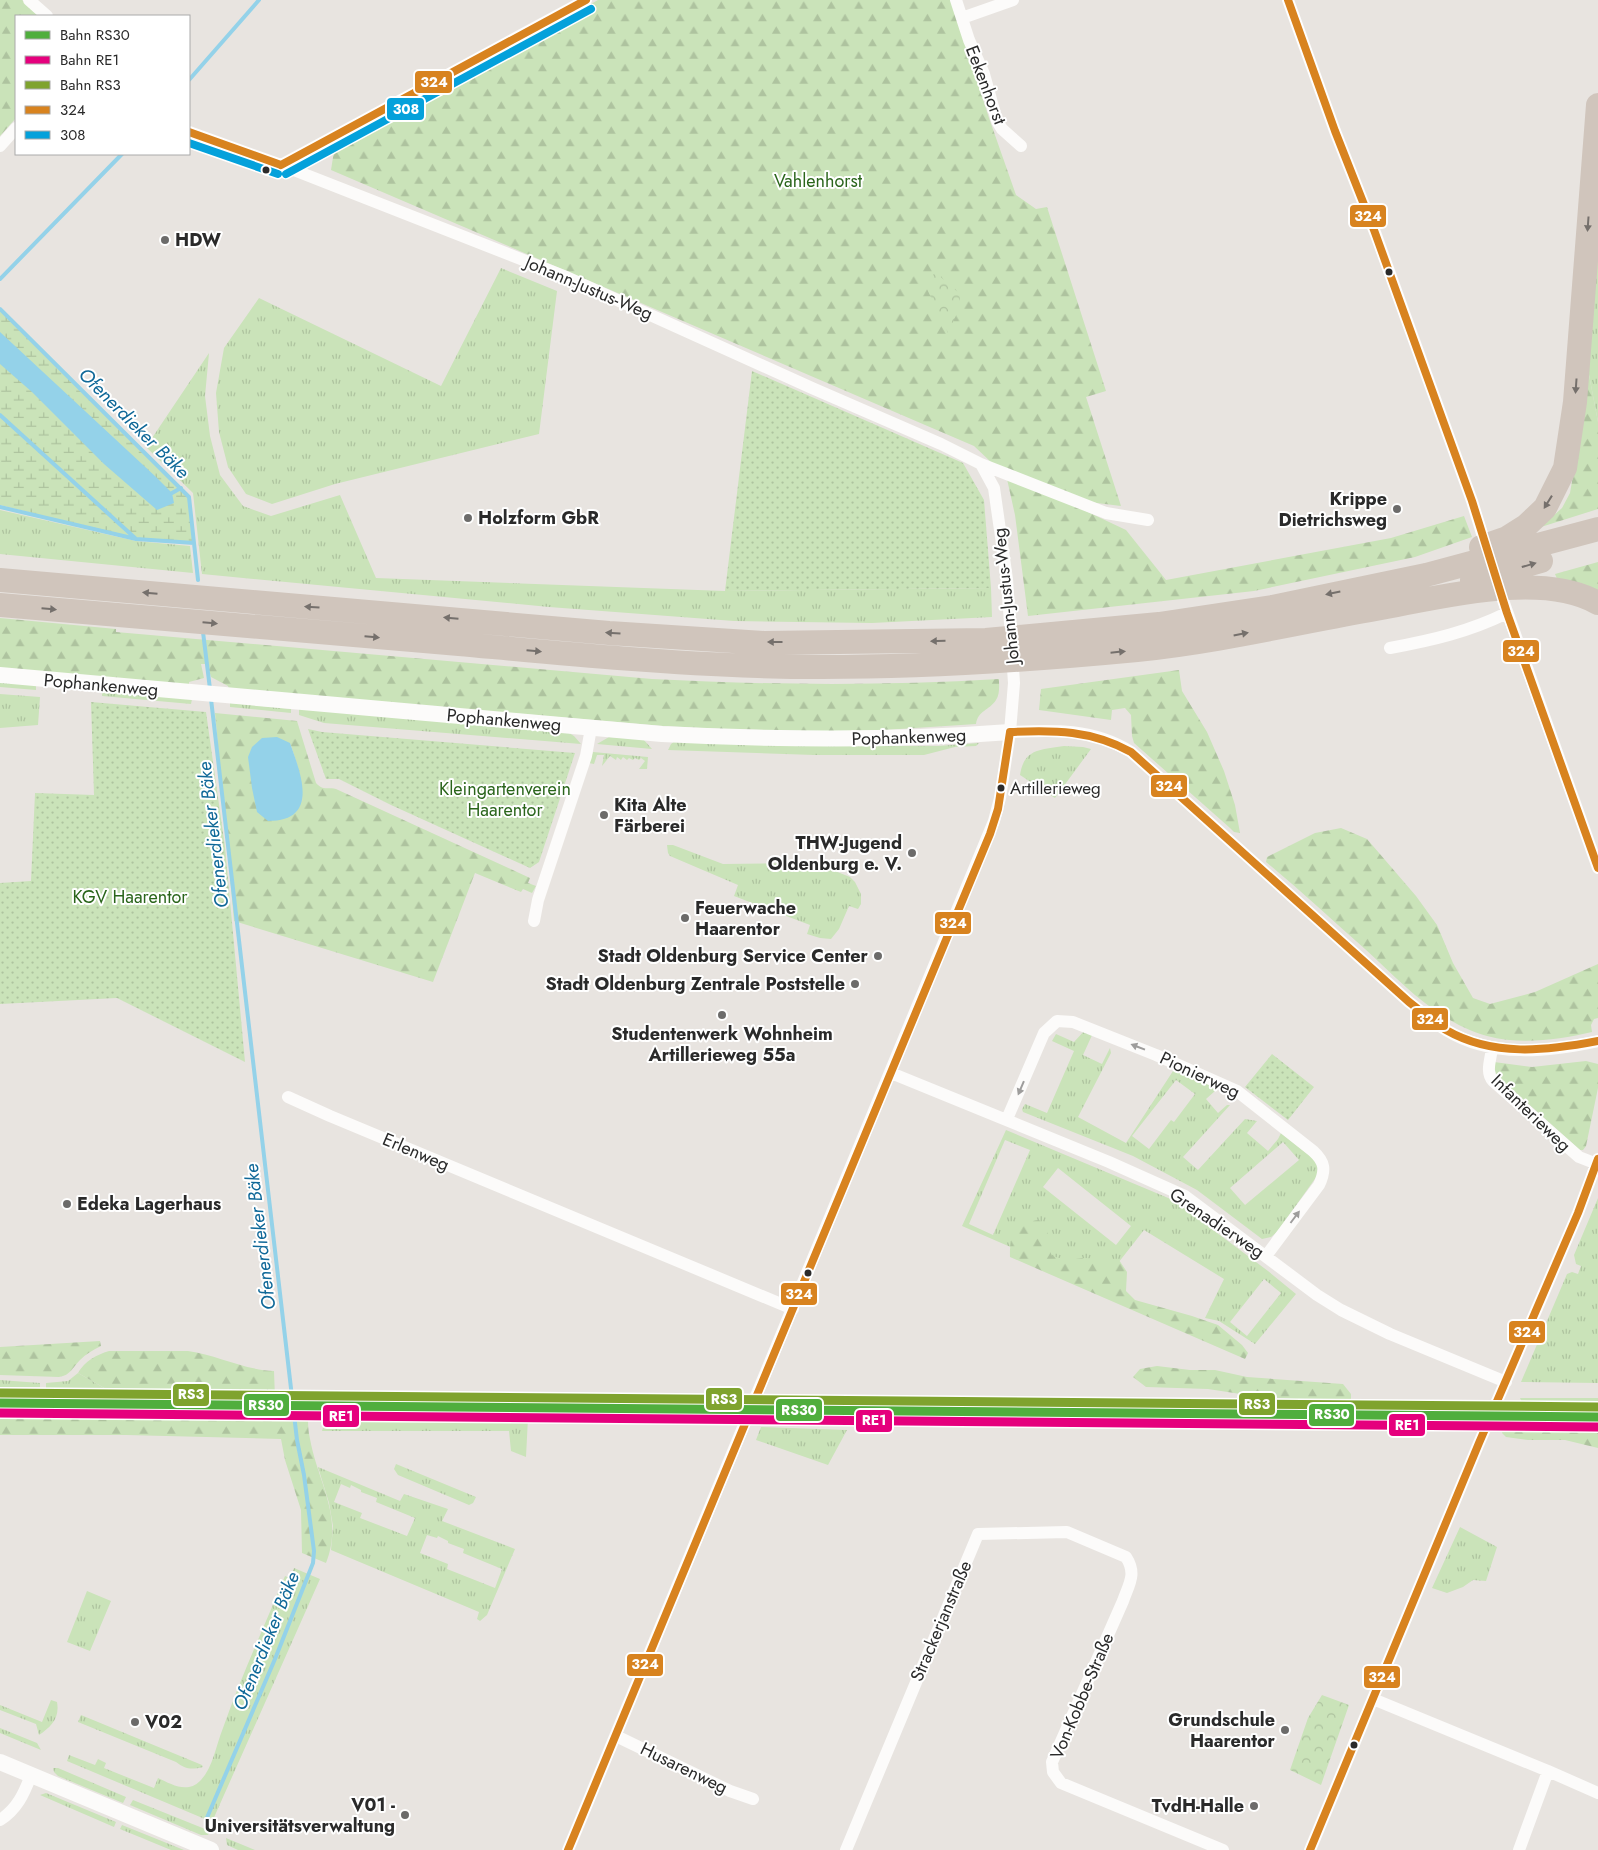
<svg xmlns="http://www.w3.org/2000/svg" width="1598" height="1850" font-family="Jost,sans-serif">
<defs>
<pattern id="grass-tufts" width="24" height="20" patternUnits="userSpaceOnUse" patternTransform="scale(1.25)"><rect width="24" height="20" fill="#cae3b9"/><path d="M3 7l-1-3M5 7V3M7 7l1-3M15 17l-1-3M17 17v-4M19 17l1-3" fill="none" stroke="#aec39f"/></pattern>
<pattern id="forest-firs" width="22" height="20" patternUnits="userSpaceOnUse" patternTransform="scale(1.25)"><rect width="22" height="20" fill="#cae3b9"/><path d="M5 1l3.5 6h-7zM16 11l3.5 6h-7z" fill="#aec39f"/></pattern>
<pattern id="wetland-marsh" width="20" height="14" patternUnits="userSpaceOnUse" patternTransform="scale(1.25)"><rect width="20" height="14" fill="#cae3b9"/><path d="M1 5h8M5 5V1M11 12h8M15 12V8" fill="none" stroke="#aec39f"/></pattern>
<pattern id="park-crowns" width="20" height="18" patternUnits="userSpaceOnUse" patternTransform="scale(1.25)"><rect width="20" height="18" fill="#cae3b9"/><path d="M2 6a3 3 0 1 1 6 0M12 15a3 3 0 1 1 6 0" fill="none" stroke="#aec39f"/></pattern>
<pattern id="garden-dots" width="8" height="8" patternUnits="userSpaceOnUse" patternTransform="scale(1.25)"><rect width="8" height="8" fill="#cae3b9"/><path d="M2 2h.1M6 6h.1" fill="none" stroke="#aec39f" stroke-width="1.8" stroke-linecap="round"/></pattern>
</defs>
<rect width="100%" height="100%" fill="#e8e4e0"/>
<path fill="url(#grass-tufts)" fill-rule="evenodd" d="M1598,179V422L1586,359Z
M501,268L557,291L539,434L335,484L272,504L246,494L228,467L219,432L216,393L224,348L259,298L441,386Z
M209,353L205,396L210,436L220,475L243,506L271,516L340,495L376,578L725,591L991,588L992,617L872,623L734,621L549,607L202,574L193,493L146,447Z
M0,510L136,541L190,546L193,573L0,554Z
M0,682L36,685V690L0,687Z
M102,691L192,699L191,704L102,696Z
M0,694L40,697L38,725L0,728Z
M230,703L291,709V713L230,707Z
M299,709L569,733L574,736L581,744L324,723L299,715Z
M609,737L643,739L652,749L597,744Z
M675,741L853,746H938L979,743L976,746L955,747L924,755H814L668,750L671,744Z
M1064,746L1083,747L1091,749L1055,798L1020,775C1024,748 1041,750 1064,746Z
M593,752L648,757L647,769H639L645,761L641,758L639,760L635,758L633,760L629,758L627,760L623,757L621,760L617,757L616,760L610,756L602,766L604,755H597L594,764L589,763Z
M667,845H673L723,864L815,863L850,877L855,882L861,894V904L858,909L849,906L839,929L831,939L820,938L807,934L810,925L734,896L738,885L670,856L668,853Z
M1085,1030L1093,1033L1083,1055L1102,1064L1110,1048L1111,1053L1078,1117L1126,1143L1175,1068L1218,1087L1215,1091L1206,1099L1218,1113L1227,1105H1230L1183,1157L1198,1170L1245,1119L1257,1121L1247,1133L1268,1151L1278,1139L1281,1133L1315,1160L1318,1168L1317,1176L1277,1232L1271,1237L1262,1239L1197,1190L1133,1156L1023,1112L1022,1109L1025,1104L1047,1113L1074,1051L1052,1041L1056,1034L1074,1042ZM1176,1080L1195,1094L1174,1122L1171,1120L1149,1149L1132,1136ZM1283,1142L1299,1160L1245,1205L1230,1188Z
M1006,1130L1173,1200L1268,1271L1296,1294L1255,1344L1219,1321L1205,1318L1224,1279L1144,1230L1100,1286L962,1226ZM1005,1140L1030,1150L993,1235L969,1224ZM1058,1168L1131,1226L1116,1245L1043,1187ZM1264,1279L1281,1293L1247,1336L1230,1322Z
M1598,1198V1383L1521,1382L1567,1274L1572,1272L1578,1274L1581,1266L1576,1264L1574,1255Z
M78,1373L120,1397L32,1398V1394L46,1393V1383L68,1381Z
M0,1380L40,1383V1387H0Z
M1520,1398H1598V1409H1525Z
M326,1417L528,1418L526,1457L511,1451L509,1431H322Z
M761,1427L847,1430L828,1465L756,1440Z
M396,1464L476,1497L473,1503L469,1505L398,1475L394,1469Z
M318,1467L400,1501L404,1494L448,1509L442,1521L515,1549L487,1615L480,1621L477,1619L479,1612L331,1550L333,1526L329,1503ZM341,1484L350,1488L351,1485L361,1490V1492L377,1498L376,1502L415,1518L407,1536L360,1518L362,1513L334,1502ZM427,1535L437,1538L438,1536L448,1541V1543L464,1549L463,1553L502,1569L495,1588L447,1569L448,1564L420,1553Z
M1460,1527L1497,1547L1486,1581L1473,1580L1463,1587L1447,1593L1432,1588Z
M294,1568L320,1579L212,1822L67,1761L69,1755L95,1765L98,1759L106,1763L104,1768L154,1788L158,1778C171,1784 187,1794 200,1781C213,1768 216,1745 223,1728C241,1677 264,1627 285,1576L290,1578Z
M87,1591L111,1601L90,1651L67,1642Z
M51,1700L57,1702C60,1718 51,1727 39,1735L36,1724L0,1710V1705L42,1722Z
M81,1715L202,1765L203,1767C191,1770 185,1769 176,1762L78,1722Z
M0,1728L37,1743L41,1750L0,1733Z
M53,1768H58L126,1797L123,1803L58,1776L54,1772Z
M46,1793L116,1822L114,1827L40,1795Z
M133,1800L210,1831L208,1835H201L130,1805Z
M122,1825L184,1850H171L120,1829Z
M226,1838L255,1850H238L227,1845Z"/>
<path fill="url(#forest-firs)" fill-rule="evenodd" d="M0,0H22L41,16H16V118L0,136Z
M598,0H951L989,118L1016,195L1036,209L1047,207L1106,391L1086,397L1121,506L1089,502L993,464L974,446L331,170L334,151L370,127Z
M1586,359L1598,422V509L1541,527L1562,508L1570,493L1587,394Z
M1007,479L1073,505L1126,530L1166,580L1391,538L1464,516L1472,537L1415,557L1254,591L1028,616L1015,515Z
M1598,562V591L1558,581L1555,574Z
M0,618L116,629V632L652,679C768,685 883,686 999,679C999,686 1000,694 996,700C989,711 978,710 976,724L854,732L721,729L663,726L229,689L228,686L211,677L207,664H201L204,678L189,682V686L0,668Z
M1179,670L1182,691L1207,732L1224,771L1235,805L1240,833L1234,832L1230,828L1134,743L1132,736L1131,715L1125,708L1112,710L1111,720L1039,710L1041,689Z
M215,713L297,721L316,783C323,791 327,787 336,789L517,872L530,878L528,883L536,886L532,893L523,889L521,892L475,873L433,982L234,921ZM290,743C297,763 303,781 302,802Z
M1341,828L1367,839L1416,896L1437,925L1453,963L1473,998L1490,1004L1535,992L1598,964V1018L1594,1019L1591,1025L1592,1032C1558,1040 1521,1045 1487,1036C1437,1022 1402,983 1365,949C1332,920 1300,890 1266,862L1267,857L1315,833Z
M1586,1061L1598,1064V1088L1586,1146L1583,1150H1580L1497,1076L1494,1069V1062L1532,1067Z
M1039,1220C1053,1233 1046,1242 1052,1256L1067,1260L1084,1258L1119,1260L1127,1272L1126,1291L1135,1300L1192,1316L1218,1325L1242,1345L1248,1353L1245,1359L1010,1257C1009,1236 1017,1222 1039,1220Z
M100,1341L101,1346C93,1350 86,1354 80,1360C72,1368 71,1375 59,1377L0,1375V1347Z
M109,1351H188C217,1355 244,1370 274,1371L275,1398L120,1397L78,1373C85,1361 96,1355 109,1351Z
M1157,1366L1190,1370H1215L1247,1377L1343,1384L1351,1394V1399L1312,1400L1260,1397L1208,1389L1146,1387L1133,1377L1140,1369Z
M0,1416H308C308,1423 308,1431 310,1439C318,1483 344,1517 326,1563L302,1553L301,1510L285,1460L281,1439L126,1435H0Z
M1512,1425L1598,1426V1448L1565,1440H1528L1506,1437L1502,1433L1504,1428Z"/>
<path fill="url(#wetland-marsh)" d="M0,309L189,497L194,543L136,539L0,505Z"/>
<path fill="url(#park-crowns)" d="M935,272L960,294L959,309L948,333L926,287Z
M1322,1695L1349,1705L1321,1785L1290,1770L1308,1718Z"/>
<path fill="url(#garden-dots)" d="M752,371L963,463L984,500L991,588L725,591Z
M91,702L206,712L225,847L245,1062L117,998L0,1004V883L31,881L35,793L94,795Z
M308,729L322,732L575,753L539,862L530,868L391,805L339,779H326Z
M1272,1054L1314,1087L1288,1120L1245,1087Z"/>
<path fill="#94d2e9" d="M0,332L156,477L172,493L174,503L157,510L104,464L32,392L0,364Z
M277,737L290,743C301,774 320,821 268,821L257,812L252,788L248,757L252,747L262,738Z"/>
<g fill="none" stroke-linecap="round" stroke-linejoin="round">
<path stroke="#94d2e9" stroke-width="4" d="M189,80L259,0
M0,279L122,154
M0,309L189,497L198,580
M0,415L135,538
M172,493L181,488
M0,507L136,539L194,543
M203,632L210,689
M206,1820L275,1659L313,1563L314,1551L304,1475L297,1440L211,699"/>
<path stroke="#fcfbfa" stroke-width="12" d="M29,0L47,16
M956,0L969,40L984,74L997,121L1002,129L1021,146
M1288,0L1335,131L1376,235L1472,501L1487,550
M962,18L1013,0
M189,132L281,165L564,276L812,388L941,444L981,464L994,488L1007,579L1014,683L1010,732L1000,798L994,821L568,1850
M0,146L16,128
M281,165L586,0
M981,464L1106,513L1148,520
M1498,586L1598,868
M1390,648C1433,640 1468,632 1507,613
M1010,732C1053,730 1093,728 1131,752L1409,1002C1421,1011 1432,1022 1446,1030C1492,1058 1547,1052 1598,1041
M534,921L538,900L586,756L591,728
M1492,1048C1491,1059 1485,1072 1493,1081L1579,1157L1597,1164
M891,1073L1109,1162L1185,1196L1317,1295L1341,1310L1390,1334L1506,1382
M288,1097L330,1116L793,1309
M1007,1119L1044,1033L1057,1021L1073,1022L1156,1055L1237,1091L1313,1151C1325,1162 1326,1170 1319,1185L1266,1256
M1373,1699L1548,1771L1598,1793
M616,1736L730,1791L753,1799
M0,1820C17,1809 24,1794 31,1775
M846,1850L978,1534L1067,1532L1126,1557C1137,1574 1129,1584 1123,1601L1052,1762L1053,1772L1061,1783L1223,1850
M1310,1850L1479,1443L1578,1213L1598,1159
M1519,1850L1548,1771"/>
<path stroke="#fcfbfa" stroke-width="16" d="M0,675L662,734C778,740 894,741 1010,732
M0,1762L211,1850"/>
<path stroke="#d0c5bc" stroke-width="24" d="M1481,547L1507,538L1526,526L1545,508L1565,468L1575,402L1598,105
M0,580L609,633L764,643L986,640L1159,624L1272,607L1426,575L1598,529
M1472,580L1541,561
M0,605C153,618 306,631 459,644C558,653 658,663 758,666C884,670 1011,662 1137,650C1217,642 1296,623 1376,609C1438,598 1541,570 1598,603"/>
<g stroke="#fff" stroke-width="11">
<path id="bus-1" d="M1288,0L1335,131L1374,230L1472,501L1507,613L1598,868
M189,132L281,165
M281,165L586,0
M1010,732C1055,730 1091,730 1131,752L1409,1002C1421,1011 1432,1022 1446,1030C1493,1057 1546,1051 1598,1041
M568,1850L990,834L998,809L1010,732
M1310,1850L1479,1443L1578,1213L1598,1159"/>
</g>
<g stroke="#fff" stroke-width="11">
<path id="bus-2" d="M189,143L278,174
M286,174L591,9"/>
</g>
<use href="#bus-1" stroke="#d8831f" stroke-width="8"/>
<use href="#bus-2" stroke="#04a1db" stroke-width="8"/>
<g stroke="#fff" stroke-width="12">
<path id="rail-1" d="M0,1403L1598,1417"/>
</g>
<g stroke="#fff" stroke-width="12">
<path id="rail-2" d="M0,1413L1598,1427"/>
</g>
<g stroke="#fff" stroke-width="12">
<path id="rail-3" d="M0,1393L1598,1407"/>
</g>
<use href="#rail-1" stroke="#50ae3d" stroke-width="9"/>
<use href="#rail-2" stroke="#e5007d" stroke-width="9"/>
<use href="#rail-3" stroke="#7fa32e" stroke-width="9"/>
</g>
<defs><path id="oneway-solid" d="M-6-.8H1V-3.2L6.5 0L1 3.2V.8H-6Z" transform="scale(1.25)"/></defs>
<g fill="#75706c">
<use href="#oneway-solid" transform="translate(1588 224) rotate(94)"/>
<use href="#oneway-solid" transform="translate(1576 386) rotate(94)"/>
<use href="#oneway-solid" transform="translate(1548 502) rotate(122)"/>
<use href="#oneway-solid" transform="translate(1529 565) rotate(-16)"/>
<use href="#oneway-solid" transform="translate(150 593) rotate(-175)"/>
<use href="#oneway-solid" transform="translate(1333 593) rotate(168)"/>
<use href="#oneway-solid" transform="translate(312 607) rotate(-176)"/>
<use href="#oneway-solid" transform="translate(49 609) rotate(5)"/>
<use href="#oneway-solid" transform="translate(451 618) rotate(-175)"/>
<use href="#oneway-solid" transform="translate(210 623) rotate(5)"/>
<use href="#oneway-solid" transform="translate(613 633) rotate(-176)"/>
<use href="#oneway-solid" transform="translate(1241 634) rotate(-11)"/>
<use href="#oneway-solid" transform="translate(372 637) rotate(5)"/>
<use href="#oneway-solid" transform="translate(938 641) rotate(179)"/>
<use href="#oneway-solid" transform="translate(775 642) rotate(180)"/>
<use href="#oneway-solid" transform="translate(534 651) rotate(5)"/>
<use href="#oneway-solid" transform="translate(1118 652) rotate(-6)"/>
</g>
<g fill="#9e9d9c">
<use href="#oneway-solid" transform="translate(1138 1047) rotate(-159)"/>
<use href="#oneway-solid" transform="translate(1021 1088) rotate(113)"/>
<use href="#oneway-solid" transform="translate(1295 1217) rotate(-53)"/>
</g>
<g fill="#2a2a2a" stroke="#fff" stroke-width="2">
<circle cx="266" cy="170" r="4.5"/>
<circle cx="1389" cy="272" r="4.5"/>
<circle cx="1001" cy="788" r="4.5"/>
<circle cx="808" cy="1273" r="4.5"/>
<circle cx="1354" cy="1745" r="4.5"/>
</g>
<g fill="#6c6b6a" stroke="#fff" stroke-width="2">
<circle cx="165" cy="240" r="5"/>
<circle cx="1397" cy="509" r="5"/>
<circle cx="468" cy="518" r="5"/>
<circle cx="604" cy="815" r="5"/>
<circle cx="912" cy="853" r="5"/>
<circle cx="685" cy="918" r="5"/>
<circle cx="878" cy="956" r="5"/>
<circle cx="855" cy="984" r="5"/>
<circle cx="722" cy="1015" r="5"/>
<circle cx="67" cy="1204" r="5"/>
<circle cx="135" cy="1722" r="5"/>
<circle cx="1285" cy="1730" r="5"/>
<circle cx="1254" cy="1806" r="5"/>
<circle cx="405" cy="1815" r="5"/>
</g>
<g text-anchor="middle" dominant-baseline="central" stroke-width="4" stroke-linejoin="round" paint-order="stroke">
<g font-size="17" fill="#2a2a2a" stroke="#fff" text-anchor="start">
<text x="1010" y="788">Artillerieweg</text>
</g>
<g font-size="18" fill="#2a2a2a" stroke="#fff">
<text transform="translate(986 85) rotate(69)">Eekenhorst</text>
<text transform="translate(589 288) rotate(23)">Johann-Justus-Weg</text>
<text transform="translate(1006 596) rotate(-96)">Johann-Justus-Weg</text>
<text transform="translate(101 685) rotate(5)">Pophankenweg</text>
<text transform="translate(504 720) rotate(5)">Pophankenweg</text>
<text transform="translate(909 737) rotate(-2)">Pophankenweg</text>
<text transform="translate(1200 1075) rotate(25)">Pionierweg</text>
<text transform="translate(1531 1113) rotate(44)">Infanterieweg</text>
<text transform="translate(416 1152) rotate(23)">Erlenweg</text>
<text transform="translate(1217 1223) rotate(34)">Grenadierweg</text>
<text transform="translate(941 1621) rotate(-67)">Strackerjanstraße</text>
<text transform="translate(1082 1696) rotate(-67)">Von-Kobbe-Straße</text>
<text transform="translate(684 1768) rotate(26)">Husarenweg</text>
</g>
<g font-size="18" fill="#2a651b" stroke="#fff">
<text x="818" y="181">Vahlenhorst</text>
<text x="505" y="789">Kleingartenverein<tspan x="505" dy="21">Haarentor</tspan></text>
<text x="130" y="897">KGV Haarentor</text>
</g>
<g font-size="18" font-weight="bold" fill="#2a2a2a" stroke="#fff" text-anchor="end">
<text x="175" y="240" text-anchor="start">HDW</text>
<text x="1387" y="499">Krippe<tspan x="1387" dy="21">Dietrichsweg</tspan></text>
<text x="478" y="518" text-anchor="start">Holzform GbR</text>
<text x="614" y="805" text-anchor="start">Kita Alte<tspan x="614" dy="21">Färberei</tspan></text>
<text x="902" y="843">THW-Jugend<tspan x="902" dy="21">Oldenburg e. V.</tspan></text>
<text x="695" y="908" text-anchor="start">Feuerwache<tspan x="695" dy="21">Haarentor</tspan></text>
<text x="868" y="956">Stadt Oldenburg Service Center</text>
<text x="845" y="984">Stadt Oldenburg Zentrale Poststelle</text>
<text x="722" y="1034" text-anchor="middle">Studentenwerk Wohnheim<tspan x="722" dy="21">Artillerieweg 55a</tspan></text>
<text x="77" y="1204" text-anchor="start">Edeka Lagerhaus</text>
<text x="1275" y="1720">Grundschule<tspan x="1275" dy="21">Haarentor</tspan></text>
<text x="145" y="1722" text-anchor="start">V02</text>
<text x="395" y="1805">V01 -<tspan x="395" dy="21">Universitätsverwaltung</tspan></text>
<text x="1244" y="1806">TvdH-Halle</text>
</g>
<g font-size="19" font-style="italic" fill="#0f6898" stroke="#fff">
<text transform="translate(134 423) rotate(45)">Ofenerdieker Bäke</text>
<text transform="translate(213 835) rotate(-97)">Ofenerdieker Bäke</text>
<text transform="translate(260 1237) rotate(-97)">Ofenerdieker Bäke</text>
<text transform="translate(266 1641) rotate(-68)">Ofenerdieker Bäke</text>
</g>
</g>
<g stroke="#fff" stroke-width="2">
<rect x="414" y="70" width="39" height="24" rx="5" fill="#d8831f"/>
<rect x="386" y="97" width="39" height="24" rx="5" fill="#04a1db"/>
<rect x="1349" y="204" width="38" height="24" rx="5" fill="#d8831f"/>
<rect x="1502" y="639" width="38" height="24" rx="5" fill="#d8831f"/>
<rect x="1150" y="774" width="38" height="24" rx="5" fill="#d8831f"/>
<rect x="934" y="911" width="38" height="24" rx="5" fill="#d8831f"/>
<rect x="1411" y="1007" width="38" height="24" rx="5" fill="#d8831f"/>
<rect x="780" y="1282" width="38" height="24" rx="5" fill="#d8831f"/>
<rect x="1508" y="1320" width="38" height="24" rx="5" fill="#d8831f"/>
<rect x="172" y="1383" width="38" height="24" rx="5" fill="#7fa32e"/>
<rect x="705" y="1387" width="38" height="24" rx="5" fill="#7fa32e"/>
<rect x="1238" y="1392" width="38" height="24" rx="5" fill="#7fa32e"/>
<rect x="243" y="1393" width="47" height="24" rx="5" fill="#50ae3d"/>
<rect x="775" y="1398" width="48" height="24" rx="5" fill="#50ae3d"/>
<rect x="1308" y="1403" width="47" height="24" rx="5" fill="#50ae3d"/>
<rect x="322" y="1404" width="38" height="24" rx="5" fill="#e5007d"/>
<rect x="855" y="1409" width="38" height="24" rx="5" fill="#e5007d"/>
<rect x="1388" y="1413" width="38" height="24" rx="5" fill="#e5007d"/>
<rect x="626" y="1653" width="38" height="24" rx="5" fill="#d8831f"/>
<rect x="1363" y="1665" width="38" height="24" rx="5" fill="#d8831f"/>
</g>
<g font-size="14" text-anchor="middle" font-weight="bold" fill="#fff">
<text x="434" y="87">324</text>
<text x="406" y="114">308</text>
<text x="1368" y="221">324</text>
<text x="1521" y="656">324</text>
<text x="1169" y="791">324</text>
<text x="953" y="928">324</text>
<text x="1430" y="1024">324</text>
<text x="799" y="1299">324</text>
<text x="1527" y="1337">324</text>
<text x="191" y="1399">RS3</text>
<text x="724" y="1404">RS3</text>
<text x="1257" y="1409">RS3</text>
<text x="266" y="1410">RS30</text>
<text x="799" y="1415">RS30</text>
<text x="1332" y="1419">RS30</text>
<text x="341" y="1421">RE1</text>
<text x="874" y="1425">RE1</text>
<text x="1407" y="1430">RE1</text>
<text x="645" y="1669">324</text>
<text x="1382" y="1682">324</text>
</g>
<rect x="15" y="15" width="175" height="140" fill="#ffffff" stroke="#aaaaaa"/>
<rect x="25" y="31" width="25" height="8" fill="#50ae3d" stroke="#aaaaaa"/>
<text x="60" y="40" font-size="15" fill="#2a2a2a">Bahn RS30</text>
<rect x="25" y="56" width="25" height="8" fill="#e5007d" stroke="#aaaaaa"/>
<text x="60" y="65" font-size="15" fill="#2a2a2a">Bahn RE1</text>
<rect x="25" y="81" width="25" height="8" fill="#7fa32e" stroke="#aaaaaa"/>
<text x="60" y="90" font-size="15" fill="#2a2a2a">Bahn RS3</text>
<rect x="25" y="106" width="25" height="8" fill="#d8831f" stroke="#aaaaaa"/>
<text x="60" y="115" font-size="15" fill="#2a2a2a">324</text>
<rect x="25" y="131" width="25" height="8" fill="#04a1db" stroke="#aaaaaa"/>
<text x="60" y="140" font-size="15" fill="#2a2a2a">308</text>
</svg>
